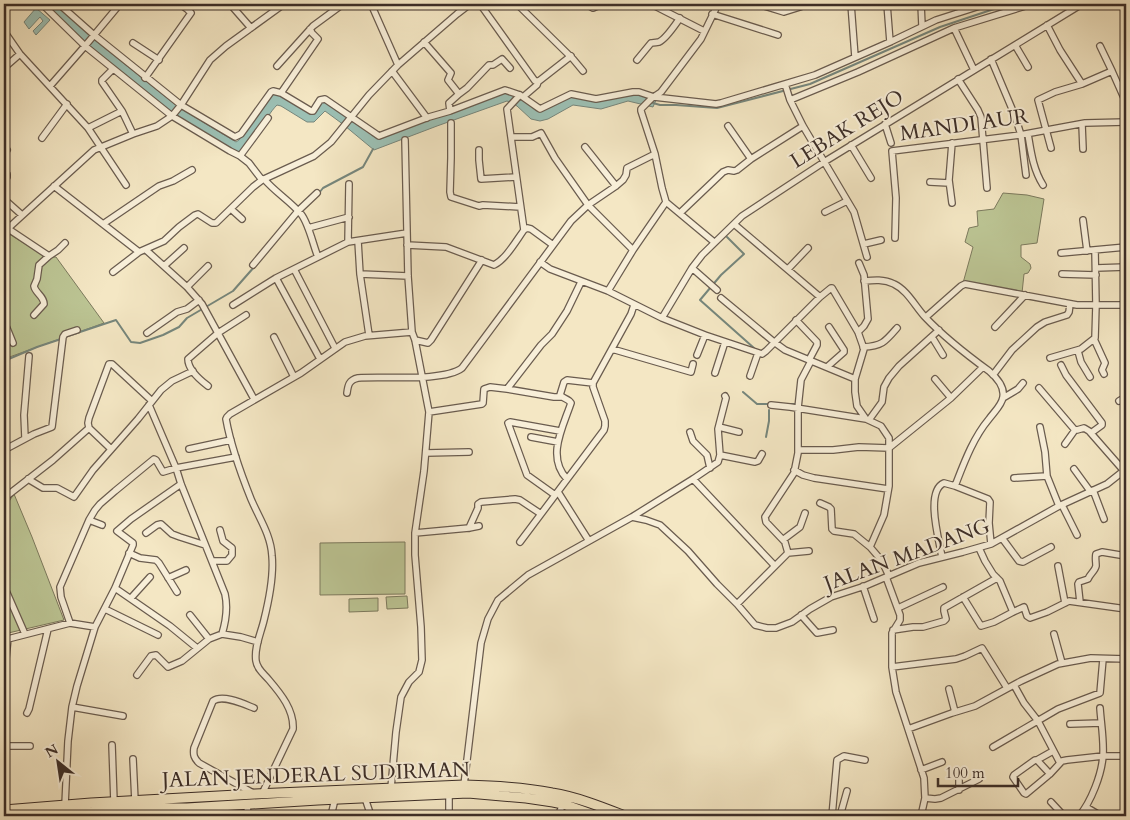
<svg xmlns="http://www.w3.org/2000/svg" width="1130" height="820" font-family="Cardo,serif">
<rect width="100%" height="100%" fill="#f4e7c4"/>
<filter id="stains"><feTurbulence type="fractalNoise" baseFrequency=".004" numOctaves="4"/><feColorMatrix values="0 0 0 0 .2 0 0 0 0 .09 0 0 0 0 .02 0 0 0 .5 -.17"/></filter>
<radialGradient id="worn" r=".72"><stop offset=".6" stop-color="#630" stop-opacity="0"/><stop offset="1" stop-color="#630" stop-opacity=".3"/></radialGradient>
<path fill="#bcc594" stroke="#7c7a5e" d="M1003,193L1027,195L1044,199L1037,243L1021,245V257L1030,264L1031,268L1028,273L1024,274L1022,293L963,283L973,247L965,242L969,228L978,226L977,211L994,209Z
M6,232L46,257H56L104,323L4,359V235Z
M14,494L32,537L64,620L4,634V509Z
M405,542V594L320,595V543Z
M407,596L408,608L387,609L386,597Z
M378,598V611L349,612V599Z"/>
<path fill="#9cc0b4" stroke="#76867c" d="M44,4H56L91,36L86,43Z
M36,8L50,20L36,35L33,31L43,21L40,17L29,29L24,22Z
M93,39L177,106L170,113L88,45Z
M504,91C517,95 526,102 536,111L544,109L575,95L587,99L632,93L656,100L653,107L628,101L601,109L573,105L548,119L540,121L531,119L517,106L512,103L507,101L437,126L374,150L345,126L350,118L374,137L377,139H380Z
M273,94H281L309,112L322,101H324L349,117L344,125L325,111L314,122H307L281,106L277,105C263,119 256,145 237,153L174,115L180,108L236,142L239,140Z"/>
<g fill="none" stroke-linecap="round" stroke-linejoin="round">
<path stroke="#76867c" stroke-width="2" d="M653,103L660,105H676L717,108L810,84L940,27L1009,4
M319,193L323,188L363,167L373,149
M727,237L744,254L721,275L700,300L754,348
M65,337L116,320L131,342L140,343L163,335L179,327L187,318L233,291L255,266
M4,361L37,347L61,339
M743,392L757,404H771
M788,404H795
M766,437L769,421V410"/>
<g stroke="#6a5c4f" stroke-width="8">
<path id="minor" d="M42,4L85,46L172,116L230,151L240,156L249,163L262,180
M59,4L94,35L181,105L235,137L241,134L271,92L273,91L281,93L311,111H313L320,100L325,99L379,136L429,117L450,111L505,90L520,95L540,109L571,94L596,99L633,92H639L654,97L716,104L721,103L815,75L890,42L936,20L986,4
M180,4L187,9
M230,4L251,28
M371,4L398,65
M480,4L535,81H539L571,56
M517,4L573,59L583,71
M586,4L593,8L602,4
M651,4L704,31
M758,4L784,12L800,7
M851,4L855,57
M887,4L890,42
M921,4L922,26
M712,14L778,35
M1047,25L1060,50L1082,84L1112,71L1124,98L1126,111
M954,28L974,70
M4,31L20,54L88,128L126,185
M424,42L451,73L448,80L459,94L449,103L450,111
M133,43L159,60
M1015,45L1028,67
M1100,46L1112,71
M991,59L1015,116L1021,135L1026,175
M637,60L651,43C652,43 659,42 659,42C666,39 675,25 680,18
M277,66L313,26L343,4
M4,68L20,54
M113,69L102,80V82L122,111L133,134
M392,71L427,118
M145,78L191,13L187,9L194,4
M958,79L978,110L981,117L987,188
M785,84L790,100L803,126L854,212L867,257
M50,86L85,46L120,4
M281,93L318,39L312,33L310,29
M459,94L467,88L489,65H493L502,59L510,68
M523,97L537,85L538,82
M790,100L858,72L954,28L1032,4
M451,123V158L450,192L451,197L479,206L483,205L520,207
M885,124L891,143
M1082,124L1083,149
M728,126L751,159
M88,128L122,111
M1028,134C1031,152 1033,169 1043,185
M511,137H532L541,133L555,158L588,205L633,250
M42,138L67,104
M405,140L408,276L412,332
M952,143L949,180L952,203
M851,145L871,178
M585,147L616,186
M1051,148L1038,100L1055,92L1082,84
M479,150V160L481,179L516,177
M4,155L7,150
M240,156L268,118
M4,172L7,174V177L4,181
M264,179C275,192 290,201 301,214C309,224 313,245 318,257
M930,182L949,183
M54,186L139,252
M4,199L22,215
M231,209L242,219
M825,212L847,201
M680,213L723,172L728,170L734,171L737,170L751,159L803,126
M1083,220L1087,251
M103,224L159,186L173,181L192,170
M734,224L820,297
M7,228L49,256L58,250L65,243
M308,228L349,217
M524,230L527,228L531,229L553,245
M4,232L94,150L133,134L157,126L172,116L181,105L210,60L226,46L284,4
M895,238L896,198L892,151L1020,135L1085,123L1126,122
M358,241L360,274L369,335
M348,242L349,184
M714,242L666,202L662,188L655,154L641,111V109L652,98L661,92L701,39L718,4
M864,244L881,240
M407,245L446,247L494,265C506,259 516,241 524,230L507,109L520,95
M146,250L187,287L202,304L254,399
M1061,253L1126,247
M540,262L550,269L608,291L662,318L705,335L762,354L766,351L820,297L831,288H832L858,332L864,349L855,379V392L857,406L866,419L881,426L889,438V486L884,515L870,547L882,561L889,576
M253,265L298,211L317,193
M164,266L184,248
M692,268L717,290
M1096,268L1126,267
M294,269L335,348
M788,269L808,248
M113,272L139,252L164,241L179,227L195,215L198,214L212,223H216L253,187L262,180L314,156L331,142L369,95L398,65L457,14L470,4
M360,274L408,276
M1062,274L1096,275
M276,278L320,359
M864,281C874,280 884,279 894,284C907,290 915,306 925,317C944,337 967,355 989,371C996,377 1005,386 1003,397C1002,405 994,412 989,419C973,438 964,463 955,486L988,499L990,502L989,523L991,544
M187,287L208,266
M608,291L633,250L666,202
M721,298L774,342L785,350L855,379
M233,305L276,278L348,242L407,233
M34,315L44,304C44,296 35,293 34,286L37,279L39,265L49,256
M926,317L961,286L965,284L1077,305H1126
M662,318L692,268L702,255L742,216L824,162L1082,4
M796,320L817,342V345L809,360
M4,321L13,343
M995,327L1025,295
M858,332L864,326L868,319L864,275L859,263
M147,333L177,312L187,309L199,300
M274,337L294,377
M932,337L943,355
M1094,339L1105,363L1102,370L1104,374
M415,340L428,343L431,340L482,260
M863,347C882,346 885,342 897,328
M612,349L691,372L693,364
M1078,351L1081,362L1090,377
M697,355L705,335
M1050,358L1081,349L1095,338L1096,305L1095,250
M1061,365L1066,375L1102,423V425L1091,433
M827,367L844,352V350L829,327
M715,373L725,342
M993,375L1012,350L1037,327L1045,322L1067,315L1069,312L1070,304
M750,376L758,353
M935,379L951,398
M208,386C200,380 188,370 188,359L218,333L246,315
M1039,388L1074,429L1077,430L1084,428L1089,431L1124,471
M507,389L554,397H562
M347,393C348,385 349,380 358,378C383,376 444,382 462,368L571,221L588,205L616,186L623,180L626,175L627,168L655,154
M1003,398L1018,389L1023,383
M1119,401L1126,397
M149,405L176,468L181,484L225,594C228,608 226,621 222,634
M771,405L790,407L866,419
M429,412L482,404L483,403L484,389L490,387L507,389L541,345L552,334L567,311L581,282
M869,420L882,402L884,387L889,378L899,366L939,330
M719,427L739,432
M1040,427L1045,452L1047,476L1059,506
M89,428L111,449
M690,432L693,441L707,455L710,468
M531,437L558,442
M25,438L24,415L29,356
M1065,444L1075,430
M189,449L231,440
M4,450L34,434L52,427L63,337L65,334L77,330
M798,450H833L859,447L889,448L951,398L983,367
M426,453L469,452
M720,455L755,462L758,461L762,454
M1074,469L1090,491
M794,470L803,475L814,478L888,489
M1014,478L1047,476
M28,479L43,488H57L74,497L93,470L138,419L161,390L172,381L193,371
M567,479C546,457 563,427 571,403C568,398 563,399 560,395L564,382L567,380L593,383
M693,479L775,566
M1093,490L1104,519
M558,492L589,541
M555,495L527,475L508,423L510,422L560,431
M4,503L8,495L53,460L89,428L88,423L89,418L109,364H112L152,401
M820,503L829,507L831,509L832,529L834,531L854,534L870,547
M1062,505L1077,535
M632,517L693,479L718,462L720,455L718,429L726,398L725,396
M89,520L102,525
M469,528L478,508V504L481,502L515,499L520,500L541,514
M146,533L157,525L161,524L172,534L180,537L205,545
M415,533L469,528L479,526
M1002,538L1019,561L1023,562L1051,547
M784,541L766,522L765,517L794,473L798,453V408L801,380L811,361
M520,542L604,430L605,426V421L593,387V383L631,314L634,305
M129,553L140,558L156,560L159,563L177,592
M788,553L784,539L800,527L805,513
M942,557C939,540 925,491 944,483L955,486
M212,561H227L232,555V548L223,541L220,530
M1058,566L1065,603
M886,577L900,615V620L892,633V667L896,692L924,778L925,798L921,816
M168,578L186,570
M4,586L25,634
M863,586L874,619
M115,588L170,626L197,648
M963,597L981,626L994,622L1013,612L1000,581L993,574L985,561L979,548
M131,598L150,577
M1080,602L1078,584L1079,582L1088,579C1090,574 1095,571 1096,566C1096,561 1095,558 1096,554L1102,552L1126,556
M737,604L788,553L809,551
M898,608L943,587
M105,609L158,635
M1013,612L1024,607L1027,616L1030,618L1047,612L1069,601L1126,609
M190,615L209,639
M801,615L817,633L833,630
M70,623L61,597L60,587L89,520L95,510L100,504L115,491L154,459L156,460L163,472L176,468L236,457
M893,630L913,627H923L944,621L946,619L944,611V608L997,578
M1054,634L1062,663
M4,640L70,623L95,627
M892,667L956,659L965,656L982,648L1007,688
M4,668L6,658L8,638
M137,675L151,656L156,655L168,667L182,661L209,639L222,634L241,637L258,642
M1014,685L1024,703L1038,721L1060,763
M949,689L955,712
M72,707L123,716
M254,708C244,704 223,694 213,701L194,748C193,755 194,758 199,763L255,794
M27,713L29,709L48,629
M1070,724L1101,723
M908,729L952,713L975,706L1021,681L1058,664L1091,658L1126,659
M112,745L114,802
M4,746H30
M993,747L1058,709L1100,693L1103,659
M133,759L135,801
M1037,760L1053,751
M921,770L942,762
M1050,774L1037,760H1035L1014,775L1013,777L1024,793L1026,794L1050,774L1062,761L1067,760L1103,756H1126
M464,785L481,643L488,619L498,600L528,575L632,517L646,520L660,525L688,551L717,584L737,604L755,625L767,628H776L792,622L810,609L831,597L865,586L919,563L963,552L991,544L1059,506L1107,484L1126,469
M959,790V777
M449,793V816
M262,794L293,729C294,710 281,694 269,680C264,674 257,669 256,661C254,647 261,633 264,620C269,600 274,577 272,556C271,535 259,518 251,499C241,474 231,447 226,419L227,417L230,414L301,373L345,342L365,336L412,332L415,340L429,412L424,471L415,533V555L421,627L422,660L419,672L409,682L401,697L396,732L391,788
M365,798L371,816
M925,798L935,799L941,798L979,779
M1051,802L1064,816
M65,805L68,741L72,707L77,686L95,627L115,588L133,545V543L117,531L131,519L181,484
M247,805L248,816
M1086,807L1101,816
M187,816V808
M331,816L335,799
M558,816L563,804
M832,816L837,760L844,756L865,760
M840,816L847,791
M1079,816C1091,802 1102,774 1103,755C1104,740 1101,723 1100,708"/>
</g>
<g stroke="#3c2e28" stroke-width="11">
<path id="highway" d="M4,810L91,803L255,794L464,785C493,786 523,787 552,793C577,797 602,807 625,816
M31,816L154,808H187L318,800L468,793L526,798L553,802L563,804L597,816"/>
</g>
<use href="#minor" stroke="#f8efd9" stroke-width="5.5"/>
<use href="#highway" stroke="#f4e7c4" stroke-width="9"/>
</g>
<g text-anchor="middle" dominant-baseline="central" stroke-width="4" stroke-linejoin="round" paint-order="stroke">
<g font-size="21" fill="#3c2e28" stroke="#f8efd9">
<text transform="translate(964 125) rotate(-8)">MANDI AUR</text>
<text transform="translate(847 129) rotate(-32)">LEBAK REJO</text>
<text transform="translate(907 555) rotate(-20)">JALAN MADANG</text>
<text transform="translate(316 775) rotate(-2)">JALAN JENDERAL SUDIRMAN</text>
</g>
</g>
<rect width="1130" height="820" fill="none" stroke="#f4e7c4" stroke-width="20"/>
<rect x="5" y="5" width="1120" height="810" fill="none" stroke="#3c2e28" stroke-width="2.5"/>
<rect x="10" y="10" width="1110" height="800" fill="none" stroke="#3c2e28"/>
<g transform="translate(58 762) rotate(330)" stroke="#f8efd9" stroke-width="4" paint-order="stroke">
<path d="M0-4L9 19L0 12L-9 19Z" fill="#3c2e28"/>
<text y="-8" font-size="14" font-weight="bold" text-anchor="middle" fill="#3c2e28">N</text>
</g>
<path d="M938 778v8h80v-8" fill="none" stroke="#3c2e28" stroke-width="2.5"/>
<text x="945" y="778" font-size="15" fill="#3c2e28" stroke="#f8efd9" stroke-width="4" paint-order="stroke">100 m</text>
<rect width="100%" height="100%" filter="url(#stains)"/>
<rect width="100%" height="100%" fill="url(#worn)"/>
</svg>
